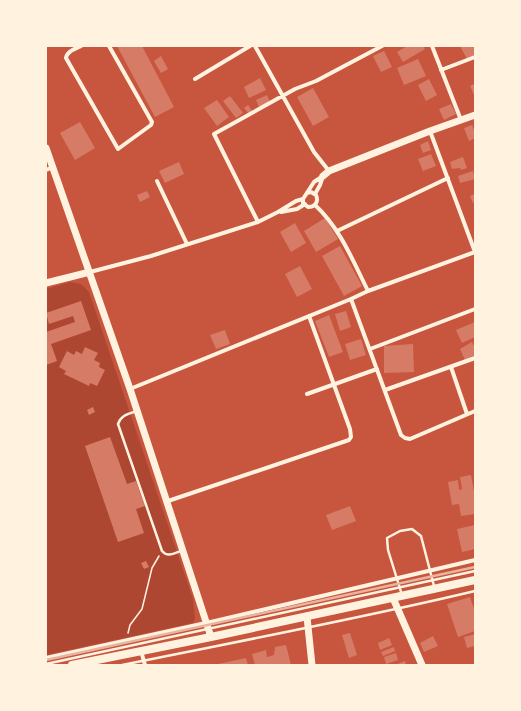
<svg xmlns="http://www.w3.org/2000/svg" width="521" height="711" font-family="'Roboto Condensed',sans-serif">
<rect width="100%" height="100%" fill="#c8553d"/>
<path fill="#ae4732" d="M70,282L81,284L89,292L193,599L195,619L193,623L46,655V289Z"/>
<path fill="#d67c66" d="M117,46H142L174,107L155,117Z
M407,46H423L425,49L403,62L397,52Z
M460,46H475V55L467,59Z
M384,51L392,67L381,72L373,56Z
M161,56L168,69L161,73L154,61Z
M418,59L426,76L404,85L397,68Z
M260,78L266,90L249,98L244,87Z
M429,79L437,95L426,101L418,85Z
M474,84L475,87V97L470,86Z
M313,88L329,117L313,126L297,97Z
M267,95L270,102L259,107L256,100Z
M230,96L243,113L236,118L223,101Z
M217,100L229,117L217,126L204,108Z
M451,104L456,114L444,120L439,109Z
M248,105L252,111L249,114L244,108Z
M80,122L95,148L75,160L60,133Z
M472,125L475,133V138L469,141L464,128Z
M428,141L431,150L423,153L420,145Z
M431,154L436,166L423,171L418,159Z
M463,157L467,168L461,170L460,168L452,169L450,162Z
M179,162L184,174L165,183L159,171Z
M473,171L475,179L460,183L458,176Z
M147,191L150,197L140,202L137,195Z
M475,194V202L473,203L470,196Z
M325,218L338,239L316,252L304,231Z
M295,223L306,243L291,252L280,232Z
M340,246L362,286L344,296L322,256Z
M300,266L312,289L297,297L285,274Z
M81,301L91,330L51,344L57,361L46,365V332L75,322L73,316L49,324L46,313Z
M346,311L351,327L340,331L335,314Z
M329,315L343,352L329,357L315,321Z
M475,322V337L462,343L456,330Z
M225,330L230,344L216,349L210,335Z
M361,339L366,355L350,360L345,344Z
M472,342L475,348V355L465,360L460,349Z
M413,344L414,372L384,373V346Z
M85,347L98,353L94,360L100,363L99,367L105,370L97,386L90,383L89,386L64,374L66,371L59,367L67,351L74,355L76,351L82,354Z
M93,407L95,412L89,415L87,410Z
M110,437L127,484L136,481L145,506L136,509L144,533L118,542L85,446Z
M471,475L475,497V514L461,516L459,504L452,505L448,482L458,480L459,490L462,489L460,477Z
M350,506L356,521L332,530L326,515Z
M475,525V549L462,552L457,529Z
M146,561L149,567L144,569L141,563Z
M470,597L475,612V631L458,637L447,604Z
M350,633L357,655L349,658L342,635Z
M475,634V646L467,648L464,637Z
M433,636L438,646L424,652L420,643Z
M389,638L392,645L380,650L378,643Z
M286,645L291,665H255L252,654L266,650L267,657L274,655L275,647Z
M394,647L395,651L383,656L381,652Z
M396,653L398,660L386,664L384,657Z
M246,658L248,665H218V664Z
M405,661L406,665H395Z"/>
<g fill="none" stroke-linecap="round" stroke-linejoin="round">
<path stroke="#fff3e0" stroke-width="1.5" d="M128,633L130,625L142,609L152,568L159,556"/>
<path stroke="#fff3e0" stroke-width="2.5" d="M137,411C128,414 121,415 118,424L162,551C168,558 174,553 181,551
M402,595L388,550L387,538L400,531L412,529L421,536L434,586
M46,664L475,571
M122,665C240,641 358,619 475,591"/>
<path stroke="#fff3e0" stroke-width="4" d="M81,46C75,49 67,51 66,58L118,149L151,125L152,122L109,46
M255,46L314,152L329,171
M432,46L461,120
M441,70L475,57
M195,79L250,46
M430,131L475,252
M46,170L53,167
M157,181L187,244
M315,194L320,185L323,176
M303,199V203L308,207C315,207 319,202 316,195L311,192L307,193
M315,205C340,228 353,261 368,291
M281,212L297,209L305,204
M258,222L214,134L295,89L316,81L382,46
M337,231L448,178
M90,272L151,256L258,222L278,212L296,201L303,199L314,182L323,176
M351,299L401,435L405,438L410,439L475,411
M370,349L475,309
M451,367L467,414
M130,389L351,299L368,291L475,252
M385,390L475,358
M307,394L377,369
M168,501L349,440L351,437L350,429L309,316
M141,651L145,665
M46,658L215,621L475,560"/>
<path stroke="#fff3e0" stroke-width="7" d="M46,148L130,389L211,637
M323,176L329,171L430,131L475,115
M46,283L90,272
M393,598L422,665
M307,617L312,665"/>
<path stroke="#fff3e0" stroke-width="8" d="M72,665L211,637L475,580"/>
<path stroke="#e9b49f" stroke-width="2.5" d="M46,660L475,567"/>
</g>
<rect width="521" height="711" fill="none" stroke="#fff3e0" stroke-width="94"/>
</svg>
